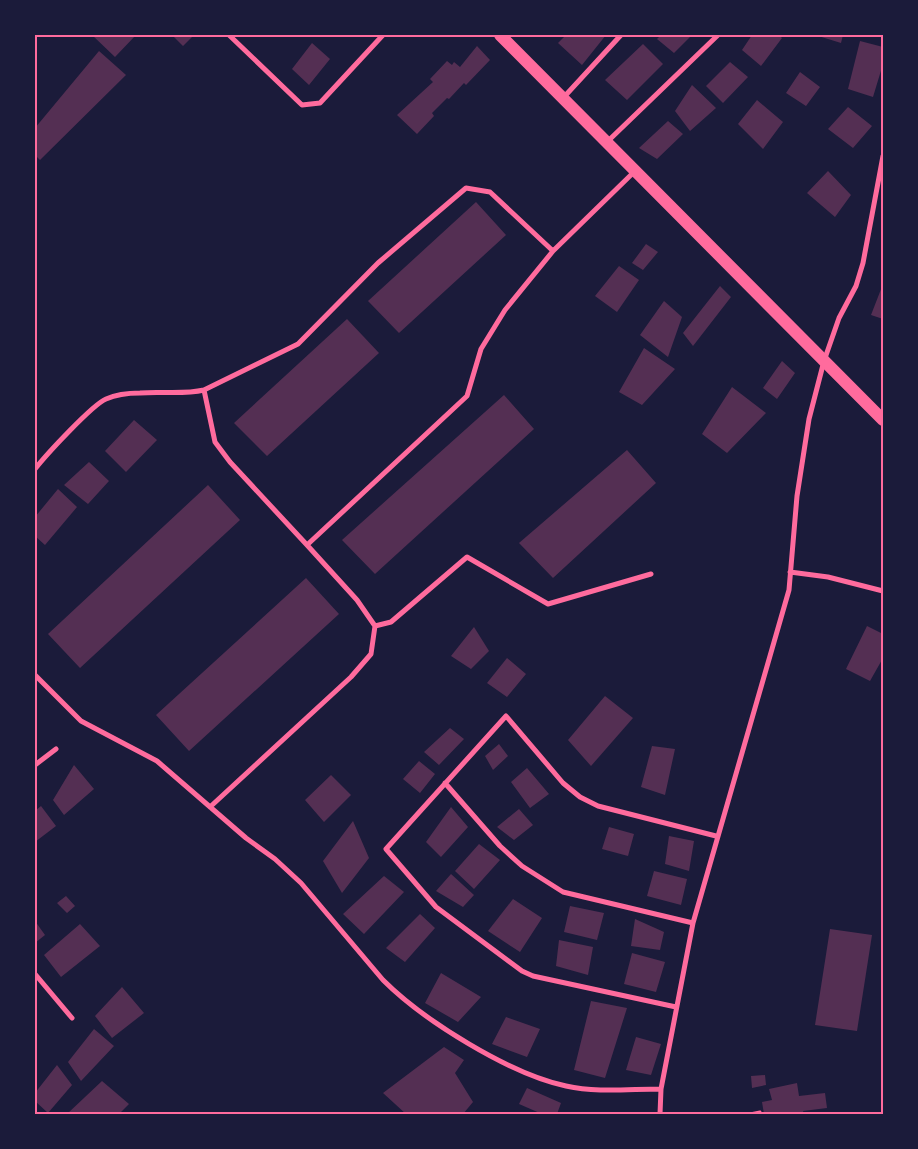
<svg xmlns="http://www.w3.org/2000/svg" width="918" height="1149" font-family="Roboto,sans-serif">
<rect width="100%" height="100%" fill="#1b1b3a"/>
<path fill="#542f53" d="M92,35H136L115,57Z
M172,35H194L183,46Z
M566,35H606L582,65L558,43Z
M661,35H692L674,53L657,39Z
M752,35H779L782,38L761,66L742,50Z
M815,35H843L841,43Z
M860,41L883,47V64L873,97L848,89Z
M312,43L330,59L309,85L292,69Z
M643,44L663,64L627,100L605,80Z
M477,46L490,60L466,85L464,83L449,99L447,98L432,113L434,116L417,134L397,115L433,82L430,79L447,61L452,65L454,62L460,67Z
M99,51L126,75L40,160L35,155V128Z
M730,62L748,77L723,103L706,86Z
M800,72L820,87L806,106L786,93Z
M692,85L716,108L690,131L675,111Z
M757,100L783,122L763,149L738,124Z
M848,107L872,126L853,148L828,129Z
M668,121L683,134L657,159L639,148Z
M828,171L851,195L835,217L807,193Z
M476,202L506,235L399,333L368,301Z
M646,244L658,252L643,270L632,263Z
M619,266L639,280L617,312L595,296Z
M883,284V319L871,315Z
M720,286L731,297L693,346L683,333Z
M664,301L682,317L668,357L640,335Z
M347,319L379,353L267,456L234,423Z
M644,348L675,369L642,405L619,392Z
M782,361L795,373L777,399L763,388Z
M732,387L766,413L727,453L702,434Z
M504,395L534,429L375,574L342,540Z
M134,420L157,440L126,472L105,451Z
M627,450L656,483L553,578L519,543Z
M89,462L109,481L88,504L64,485Z
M208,485L240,520L80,668L48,634Z
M58,489L77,507L45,545L35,536V517Z
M306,578L339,614L189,751L156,715Z
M867,626L883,634V658L870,681L846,669Z
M474,627L489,651L471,669L451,656Z
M507,658L526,674L507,697L487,683Z
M605,696L633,718L591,766L568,740Z
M450,728L464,739L439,765L424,752Z
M499,744L508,756L493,770L485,756Z
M652,746L675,749L665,795L641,787Z
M419,761L435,774L420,793L403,779Z
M74,765L94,789L64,815L53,800Z
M527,768L549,794L530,808L511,782Z
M331,775L351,795L324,822L305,800Z
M41,806L56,826L35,842V811Z
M451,807L468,827L441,857L426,842Z
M519,809L533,825L514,840L497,827Z
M353,821L369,858L342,893L323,861Z
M609,827L634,834L628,856L602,849Z
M669,836L694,841L689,871L665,864Z
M479,844L500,860L474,889L455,871Z
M654,871L687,879L681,905L647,896Z
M451,874L474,895L463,907L436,891Z
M384,876L404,892L364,934L343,914Z
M66,896L75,906L67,913L57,903Z
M513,899L542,918L520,952L488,931Z
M570,906L604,913L597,940L564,932Z
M420,914L435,928L405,962L386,948Z
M635,919L664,932L660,950L631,946Z
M35,921L45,935L35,943Z
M80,924L100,946L61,977L44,955Z
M830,929L872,935L857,1031L815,1025Z
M559,940L593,947L588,975L556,966Z
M632,953L665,962L656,992L624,984Z
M441,973L481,997L458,1022L425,1003Z
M122,987L144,1013L112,1038L95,1016Z
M591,1001L627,1008L605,1078L574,1070Z
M506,1017L540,1029L527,1057L492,1044Z
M94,1029L114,1046L81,1081L68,1062Z
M636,1037L661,1044L651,1075L626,1070Z
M444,1047L464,1060L455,1073L473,1102L463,1114H406L383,1093Z
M57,1065L72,1085L48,1113L35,1101V1093Z
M765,1075L766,1085L752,1088L751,1076Z
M102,1081L129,1104L119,1114H67Z
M797,1083L799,1096L825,1093L827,1108L803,1111L804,1114H764L762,1102L772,1100L769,1089Z
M527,1088L561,1103L557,1114H542L519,1104Z"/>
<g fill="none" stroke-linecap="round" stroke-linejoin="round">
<path stroke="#ff6b9d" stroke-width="3" d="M750,1114L760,1112"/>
<path stroke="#ff6b9d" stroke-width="5" d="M229,35L302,105L320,103L383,35
M564,97L621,35
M607,142L718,35
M35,469C46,455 92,405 106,399C115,395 130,393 140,393C162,391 182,395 204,390
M307,545L230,462L215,442L204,390L298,344L378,263L466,188L490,192L553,251
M790,572L828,577L883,591
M375,626L391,622L467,557L548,604L651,574
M35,675L81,721L157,761L246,838L275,859L301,883L383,980C424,1021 510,1074 566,1086C597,1093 629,1089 661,1089
M35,765L56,749
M445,783L500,846L522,866L563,892L693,923
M210,807L351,677L371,654L375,626L357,600L307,545L467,396L481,349L505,310L553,251L635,171
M35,974L72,1018
M676,1007L533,976L522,971L436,907L386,849L506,716L563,783L580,797L598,806L716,836
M660,1114L661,1089L693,923L789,590L797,496L809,419L824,361L839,318L856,286L863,263L883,156"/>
<path stroke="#ff6b9d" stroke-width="12" d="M500,35L883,420"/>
</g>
<rect width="918" height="1149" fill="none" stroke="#1b1b3a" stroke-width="72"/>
<rect x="36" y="36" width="846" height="1077" fill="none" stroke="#ff6b9d" stroke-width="2"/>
</svg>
